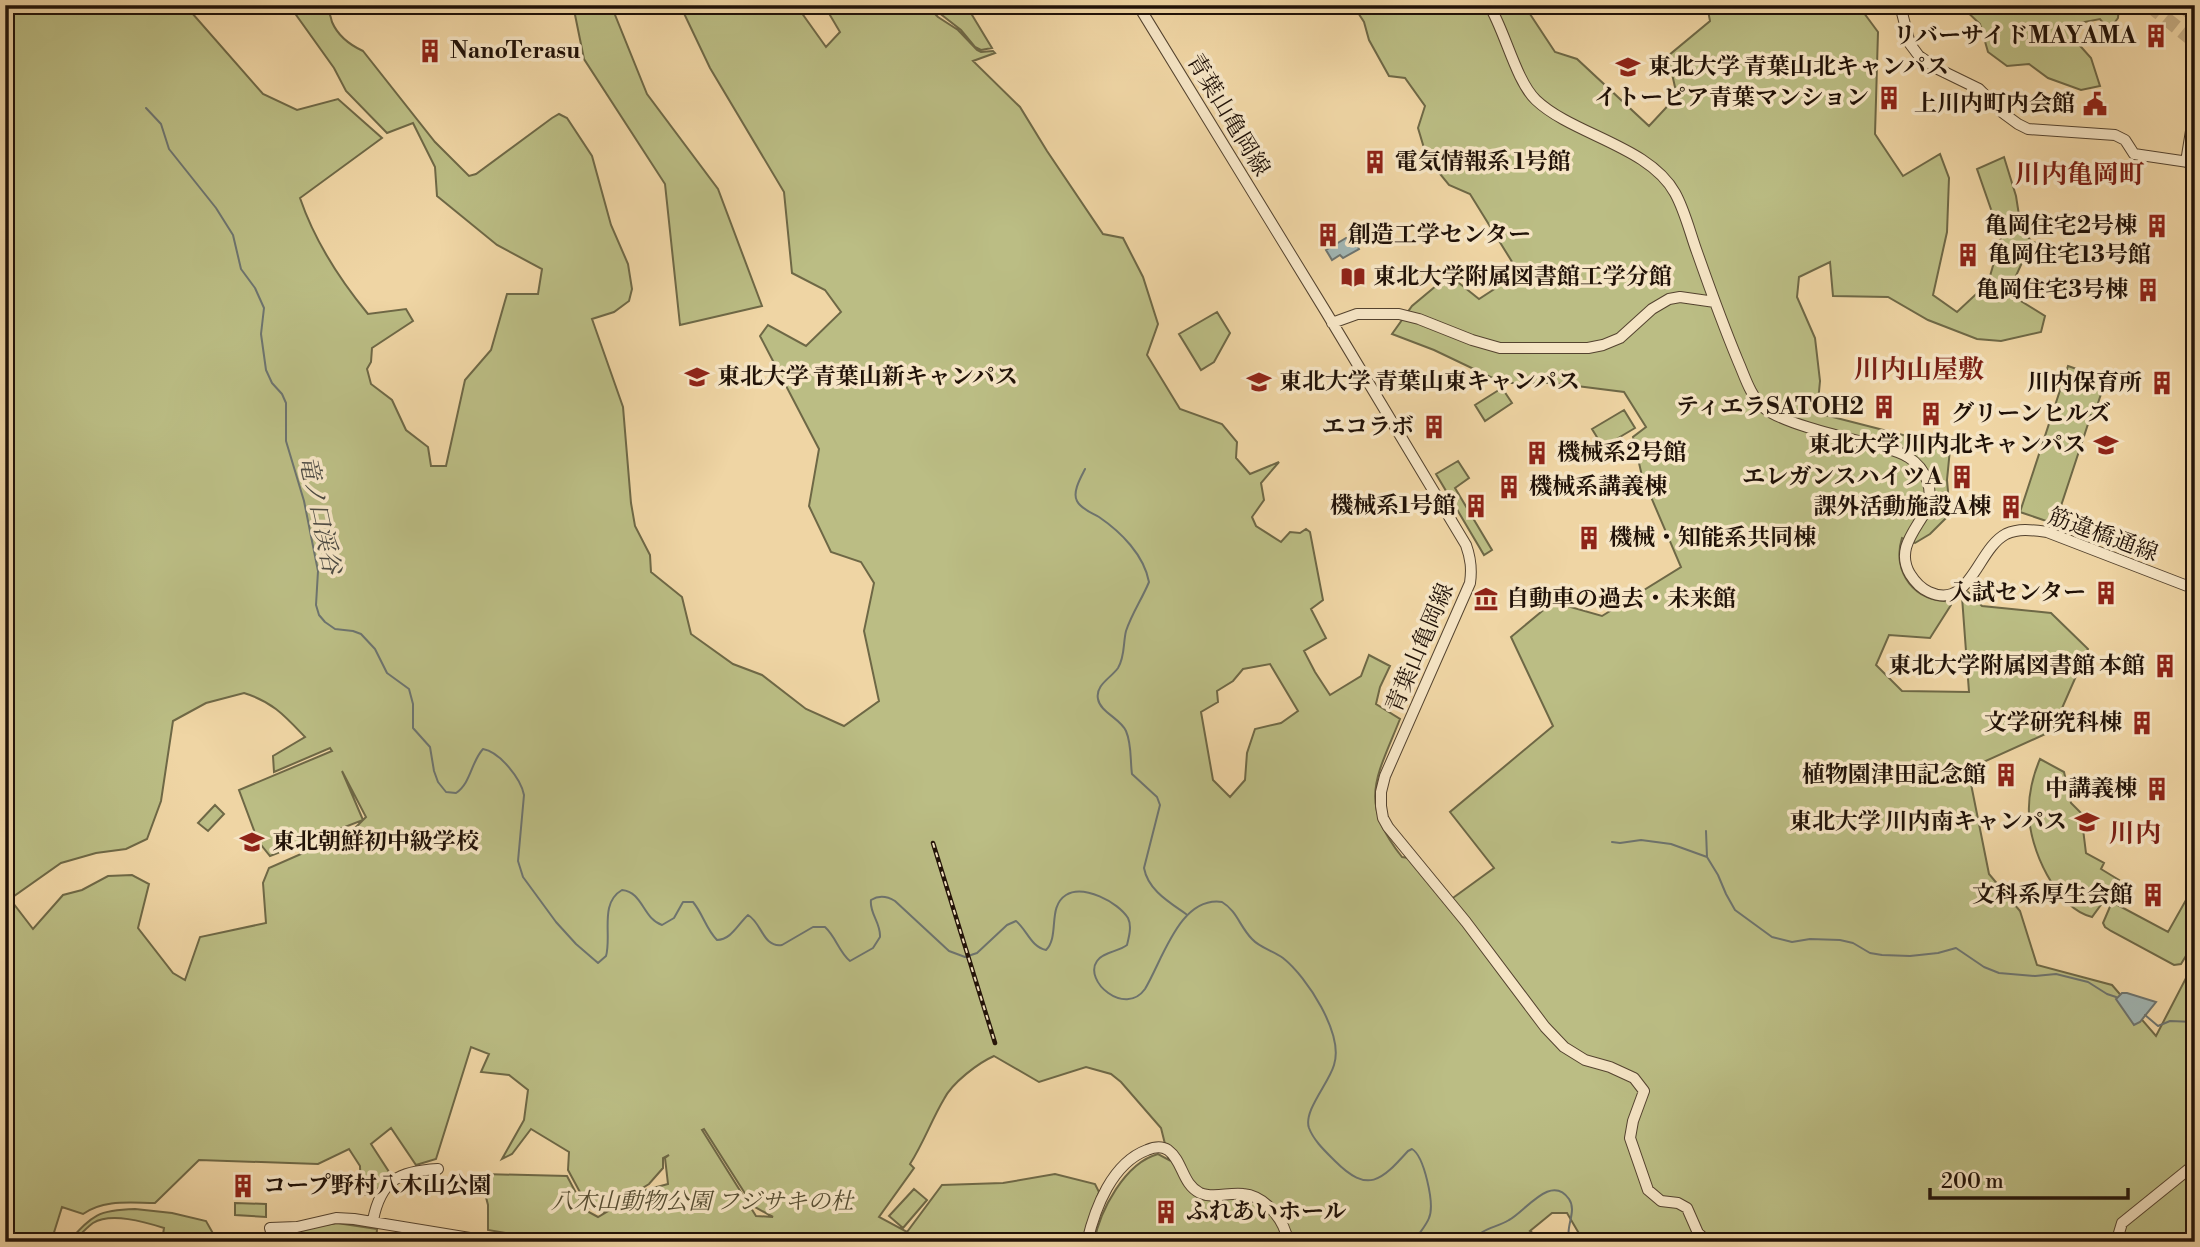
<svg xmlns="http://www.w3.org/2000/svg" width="2200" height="1247" font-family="'Libre Bodoni','Noto Serif JP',serif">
<rect width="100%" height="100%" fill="#efd5a4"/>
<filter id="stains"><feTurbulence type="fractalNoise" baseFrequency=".00286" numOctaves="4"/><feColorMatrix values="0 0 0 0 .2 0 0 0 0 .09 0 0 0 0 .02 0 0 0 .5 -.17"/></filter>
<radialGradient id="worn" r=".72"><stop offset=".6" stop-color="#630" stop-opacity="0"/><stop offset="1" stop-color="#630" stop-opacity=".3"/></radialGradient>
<path fill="#bbbd84" stroke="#6e6846" stroke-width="2" fill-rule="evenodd" d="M5,5H185L263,94L297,110L338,99L382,138L300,198C314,239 340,280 368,314L406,309L413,321L372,348L371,362L367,369L371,384L392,400L406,430L428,447L431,466H446L465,380L491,350L507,294H538L542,269L497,245L437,196L435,167L413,123L387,133L346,91L334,68L289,5H325C330,11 330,15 332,22C338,36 350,45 363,51L435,142L469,176L476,174L552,118L559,114L567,118L592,156L611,225L628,264L632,289L629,301L614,312L592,319L623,407L631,503L635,526L650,555L651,572L682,597L691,634L733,664L762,675L806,709L844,726L879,701L864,631L874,583L861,562L831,552L809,506L819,449L760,336L768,325L806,346L841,312L825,290L792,273L784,192L710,68L680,5H796L826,47L840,32L824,5H926L938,17L958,30L977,50L981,52L993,51L995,53L973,61L1020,107L1047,151L1103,234L1123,238L1143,277L1158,324L1147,355L1180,409L1222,424L1237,442L1236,458L1250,474L1279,462L1261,483L1264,500L1252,517L1256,526L1281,542L1290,532L1300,533L1306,529L1310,532L1323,600L1311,609L1326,638L1304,651L1315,672L1330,695L1361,676L1369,655L1390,666L1380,687L1376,704L1400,719C1376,779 1358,801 1402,857L1409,858L1446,903L1494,868L1450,812L1553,726L1511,637L1553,602L1602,616L1681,567L1642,476L1633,437L1646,427L1624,392L1553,383H1503L1434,350L1392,334L1412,306L1449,275L1479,299L1519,273L1470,194L1449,185L1427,158L1418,128L1425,106L1405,78L1389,76L1369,40L1364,22L1353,5H1524L1555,52L1577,59L1649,126L1677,96L1668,56L1710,21L1707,5H1858L1878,32L1875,134L1903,176L1940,154L1949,178L1947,232L1933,295L1957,312L1988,283L2001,238L1977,169L2004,157L2016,196L2021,228L2032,242L2038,243L2036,256L2026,254L2008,293L2045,316L2041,332L2001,341L1977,339L1928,320L1888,297L1833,296L1830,262L1799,277L1797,297L1815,338L1820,381L1817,413L1903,435L1950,449L1947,480L1950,514L1930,534L1915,543L1902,538C1891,572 1916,604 1951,601V605L1930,638L1889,635L1876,665L1902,691L1969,692L1962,597L1968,592L1982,606L2051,613L2088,649L2052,731L1968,769L1989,874L2020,911L2037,965L2112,985L2156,1036L2186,978L2195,983V1242H1584L1567,1213H1552L1530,1231L1545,1242H1094C1100,1210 1125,1163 1158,1154L1169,1160L1161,1128L1121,1082L1111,1074L1086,1067L1039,1082L994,1056C978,1063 952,1083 944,1099C931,1121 924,1142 910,1164L914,1168L879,1217L907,1232L942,1185L1003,1183L1055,1174L1095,1184L1099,1192L1082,1242H557L488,1230V1205L481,1178L483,1174L567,1176L585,1210L598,1217L642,1191L668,1184L665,1158L669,1155L663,1158V1168L649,1184L602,1213L588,1207L568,1170L569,1152L531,1129L512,1154L502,1159L524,1120L528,1090L509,1075L481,1072L489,1054L471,1047L436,1159L416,1165L391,1128L371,1144L391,1175L372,1195L361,1194L360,1166L349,1149L318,1164L199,1160L155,1203C131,1203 104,1199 83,1214L62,1207L51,1242H5V161L9,158L10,134L5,125ZM1270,664L1298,711L1281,723L1255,729L1247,753L1245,780L1230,797L1213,780L1201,712L1218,702L1217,691L1233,681L1243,669ZM244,693C273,702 285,716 305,737L273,756L274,772L330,748L332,751L239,790L258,841L270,856L363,820L342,771L366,817L340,843L310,850L269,868L263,883L266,923L200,937L185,980L173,973L138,928L149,884L132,875L108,876L82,890L63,895L33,929L10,899L61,863L96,853L126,849L147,839L161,801L173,721L206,703ZM704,1129L753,1206L773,1217L756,1216L702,1130Z
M573,5H611L647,94L718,189L762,306L680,325L665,184L584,59Z
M929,5H966L992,48L981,50L975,47L961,30Z
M1960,5H2119L2118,18L2109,30L2100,19L2074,24V39L2091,58L2100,86L2081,90L2048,78L2029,64L2007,66L1988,52L1980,24Z
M1217,312L1230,333L1214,362L1201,370L1179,334Z
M2068,366L2106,379L2094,415H2091L2055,524L2020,512Z
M1502,388L1512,403L1485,421L1475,405Z
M1624,410L1635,428L1603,447L1592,429Z
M1458,461L1469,478L1455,488L1492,550L1484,555L1436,474Z
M2040,759L2064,772L2071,803L2081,813L2086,853L2104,863L2101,869L2119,880L2092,917C2056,908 2029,848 2029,813C2028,796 2033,775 2040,759Z
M215,805L224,814L208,831L198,823Z
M2195,884V941L2181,964L2174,965L2111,931L2105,927L2103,923L2112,902L2168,932Z
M914,1189L927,1200L903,1228L889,1216Z
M235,1203L266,1204V1217L235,1215Z
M135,1209L172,1213L206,1221L215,1237L229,1241H162L164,1228C145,1222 111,1212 93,1223C86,1228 79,1236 73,1242H68C93,1215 97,1210 135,1209Z
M337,1223L377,1229L376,1242H278V1237L281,1232Z"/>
<path fill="#a0b5b3" stroke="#6d746f" stroke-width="2" d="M1346,238L1354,240L1359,249L1343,258L1340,255L1332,260L1326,250Z
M2122,993H2127L2156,1002L2140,1022L2134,1025L2116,999Z"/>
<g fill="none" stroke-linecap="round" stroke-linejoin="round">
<path stroke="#6d746f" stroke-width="2" d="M146,108L161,124L169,149L216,208L233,235L241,269L255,288L264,308L261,334L266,370L272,383L282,394L286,403V441L304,501L318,571L316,605L319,615L325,622L335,629L353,631L361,634L375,649L387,673L409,689L413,704V728L430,747L434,771L438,782L446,792L456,793C471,783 471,762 483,749C500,752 521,779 524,795L518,861L523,877L556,922L576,944L598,963L606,956C612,936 599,903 622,890C643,892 643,919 662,925L674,918L683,902H693C703,914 706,929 717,940C731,940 738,924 748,915C762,923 763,948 782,945L813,927H825C836,937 839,952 850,961L873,948L880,937C881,923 869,913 871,900C879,895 887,896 895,901L949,951L965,957L977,953L1007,925L1016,921C1027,930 1031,947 1046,950C1060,936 1047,907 1066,895C1083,884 1118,902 1128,918C1132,926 1129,937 1127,945C1118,952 1103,952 1097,961C1083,981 1125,1017 1145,989C1163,959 1180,896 1222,902C1237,911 1240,927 1252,939C1260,948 1274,951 1283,958C1307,977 1344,1034 1334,1065C1329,1083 1303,1111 1309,1128C1314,1141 1325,1151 1335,1161C1368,1194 1381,1181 1408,1151L1412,1149C1424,1156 1435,1204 1429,1218C1426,1226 1418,1234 1414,1242
M1085,469C1081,477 1072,492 1077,501C1081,509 1092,513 1099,517C1121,532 1144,555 1149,582C1142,599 1132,613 1126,631C1123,643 1125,657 1118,668C1111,678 1095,685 1098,699C1100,712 1121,719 1126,731C1132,745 1130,760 1132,774L1157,797L1160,805L1144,868C1148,890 1169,902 1186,914
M1706,831L1707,857
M1612,842L1620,843L1641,840L1671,844L1707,857L1718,875L1726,894L1735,910L1772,937L1792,942L1810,939L1840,940L1853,943L1870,953L1882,955L1910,956L1938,953L1956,948L1984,967L1999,973L2035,976L2056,974L2088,982L2107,994L2116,997
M2145,1015L2158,1026L2170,1021L2195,1022
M1472,1242C1481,1228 1496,1228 1509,1220C1525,1212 1551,1173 1569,1199C1578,1212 1563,1229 1571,1242"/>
<path stroke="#c6ae85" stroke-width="14" stroke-dasharray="14 7" stroke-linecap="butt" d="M2149,5L2195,42
M2181,5L2195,16"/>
<g stroke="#54432f" stroke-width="12">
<path id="tertiary" d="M1138,5L1326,312L1466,545C1471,559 1472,569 1470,583L1385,776L1381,792V806L1383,818L1388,827L1466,922L1545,1027L1564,1047L1585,1060L1610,1067L1634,1078L1644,1091L1633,1121L1630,1138L1648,1190L1661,1201L1678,1203L1687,1208L1698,1233L1708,1242
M1489,5C1505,31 1516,81 1536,100C1573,135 1649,146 1675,193C1685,211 1690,233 1697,252C1710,289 1723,325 1738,361C1745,377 1750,395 1763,407C1782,424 1851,439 1878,446C1888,449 1899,451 1908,457C1926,468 1936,492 1925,512C1914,532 1896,550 1910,574C1915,582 1920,588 1929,592C1970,611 1977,549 2006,534C2019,528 2032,530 2047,532L2195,589
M1900,5L1910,44L1919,56L1938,69L1979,89L2003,113L2018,124L2028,129L2115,135L2125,140L2134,154L2195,163
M2186,162L2195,106
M1332,323L1357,314H1399L1419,319L1472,340L1500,348H1588L1603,345L1620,338L1652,309L1669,299L1680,297L1715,302
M373,1220C381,1180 399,1171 438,1169
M274,1242L270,1228L297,1227L336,1218L354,1219L494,1242
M1087,1242C1095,1208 1112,1163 1147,1150C1154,1147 1162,1146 1168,1150C1183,1161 1182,1184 1200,1193C1213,1199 1229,1192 1243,1194C1266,1196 1285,1221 1288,1242
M2123,1242L2119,1233L2122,1223L2195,1164"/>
</g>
<use href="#tertiary" stroke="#f5e4c4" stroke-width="10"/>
<g stroke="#211208" stroke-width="4.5">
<path id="rail" d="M933,843L995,1043"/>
</g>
<use href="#rail" stroke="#f5e4c4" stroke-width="2" stroke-dasharray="5" stroke-linecap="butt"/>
</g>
<defs>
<g id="building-bare" transform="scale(1.89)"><path d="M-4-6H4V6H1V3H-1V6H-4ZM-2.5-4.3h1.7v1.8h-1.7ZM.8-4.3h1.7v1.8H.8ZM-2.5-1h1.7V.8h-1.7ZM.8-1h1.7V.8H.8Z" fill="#8f2418" stroke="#f5e4c4" stroke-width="2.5" paint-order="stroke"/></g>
<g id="university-bare" transform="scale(1.89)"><path d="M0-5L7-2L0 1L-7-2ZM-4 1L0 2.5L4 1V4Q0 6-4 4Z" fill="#8f2418" stroke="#f5e4c4" stroke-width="2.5" paint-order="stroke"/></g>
<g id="civic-bare" transform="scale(1.89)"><path d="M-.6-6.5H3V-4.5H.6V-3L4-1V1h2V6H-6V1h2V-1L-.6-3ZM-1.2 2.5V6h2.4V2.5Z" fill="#8f2418" stroke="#f5e4c4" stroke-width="2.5" paint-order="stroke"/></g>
<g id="library-bare" transform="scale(1.89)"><path d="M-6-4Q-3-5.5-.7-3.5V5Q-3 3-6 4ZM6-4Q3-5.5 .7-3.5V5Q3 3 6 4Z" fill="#8f2418" stroke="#f5e4c4" stroke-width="2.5" paint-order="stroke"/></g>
<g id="museum-bare" transform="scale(1.89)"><path d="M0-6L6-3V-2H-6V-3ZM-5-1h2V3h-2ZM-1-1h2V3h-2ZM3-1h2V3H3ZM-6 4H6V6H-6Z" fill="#8f2418" stroke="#f5e4c4" stroke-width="2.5" paint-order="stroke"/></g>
<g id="school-bare" transform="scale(1.89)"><path d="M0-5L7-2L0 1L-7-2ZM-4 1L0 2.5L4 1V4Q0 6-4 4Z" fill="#8f2418" stroke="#f5e4c4" stroke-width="2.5" paint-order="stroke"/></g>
</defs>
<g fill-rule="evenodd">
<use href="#building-bare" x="2156" y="36"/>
<use href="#building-bare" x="430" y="51"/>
<use href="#university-bare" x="1628" y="67"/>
<use href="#building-bare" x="1889" y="98"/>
<use href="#civic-bare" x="2095" y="104"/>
<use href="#building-bare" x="1375" y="162"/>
<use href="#building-bare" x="2157" y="226"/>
<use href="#building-bare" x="1328" y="235"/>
<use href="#building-bare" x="1968" y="255"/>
<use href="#library-bare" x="1353" y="277"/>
<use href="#building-bare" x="2148" y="290"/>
<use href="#university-bare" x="697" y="377"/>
<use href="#university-bare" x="1259" y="382"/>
<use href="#building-bare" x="2162" y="383"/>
<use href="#building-bare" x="1884" y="407"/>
<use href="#building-bare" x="1931" y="414"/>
<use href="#building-bare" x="1434" y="427"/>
<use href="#university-bare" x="2106" y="445"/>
<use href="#building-bare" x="1537" y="453"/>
<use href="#building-bare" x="1962" y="477"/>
<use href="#building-bare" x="1509" y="487"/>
<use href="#building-bare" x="1476" y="506"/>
<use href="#building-bare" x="2011" y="507"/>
<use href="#building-bare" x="1589" y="538"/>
<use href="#building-bare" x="2106" y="593"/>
<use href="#museum-bare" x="1486" y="599"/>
<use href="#building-bare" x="2165" y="666"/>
<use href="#building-bare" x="2142" y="723"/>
<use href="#building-bare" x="2006" y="775"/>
<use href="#building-bare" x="2157" y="789"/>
<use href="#university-bare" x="2087" y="822"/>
<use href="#school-bare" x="252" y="842"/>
<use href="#building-bare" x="2153" y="895"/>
<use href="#building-bare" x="243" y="1186"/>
<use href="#building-bare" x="1166" y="1212"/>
</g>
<g text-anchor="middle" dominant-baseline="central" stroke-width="7" stroke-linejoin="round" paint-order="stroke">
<g font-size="23" font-weight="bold" fill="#211208" stroke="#f5e4c4" text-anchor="end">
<text x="2136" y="36">リバーサイドMAYAMA</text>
<text x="450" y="51" text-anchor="start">NanoTerasu</text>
<text x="1648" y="67" text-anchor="start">東北大学 青葉山北キャンパス</text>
<text x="1869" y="98">イトーピア青葉マンション</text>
<text x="2075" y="104">上川内町内会館</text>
<text x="1395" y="162" text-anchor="start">電気情報系 1号館</text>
<text x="2137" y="226">亀岡住宅2号棟</text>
<text x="1348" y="235" text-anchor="start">創造工学センター</text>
<text x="1988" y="255" text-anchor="start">亀岡住宅13号館</text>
<text x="1373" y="277" text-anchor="start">東北大学附属図書館工学分館</text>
<text x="2128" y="290">亀岡住宅3号棟</text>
<text x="717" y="377" text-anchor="start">東北大学 青葉山新キャンパス</text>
<text x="1279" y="382" text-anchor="start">東北大学 青葉山東キャンパス</text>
<text x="2142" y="383">川内保育所</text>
<text x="1864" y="407">ティエラSATOH2</text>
<text x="1951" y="414" text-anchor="start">グリーンヒルズ</text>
<text x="1414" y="427">エコラボ</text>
<text x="2086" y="445">東北大学 川内北キャンパス</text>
<text x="1557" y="453" text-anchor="start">機械系2号館</text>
<text x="1942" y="477">エレガンスハイツA</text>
<text x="1529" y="487" text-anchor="start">機械系講義棟</text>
<text x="1456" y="506">機械系1号館</text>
<text x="1991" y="507">課外活動施設A棟</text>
<text x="1609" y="538" text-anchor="start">機械・知能系共同棟</text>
<text x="2086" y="593">入試センター</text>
<text x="1506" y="599" text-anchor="start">自動車の過去・未来館</text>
<text x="2145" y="666">東北大学附属図書館 本館</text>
<text x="2122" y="723">文学研究科棟</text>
<text x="1986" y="775">植物園津田記念館</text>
<text x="2137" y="789">中講義棟</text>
<text x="2067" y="822">東北大学 川内南キャンパス</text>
<text x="272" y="842" text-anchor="start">東北朝鮮初中級学校</text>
<text x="2133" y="895">文科系厚生会館</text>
<text x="263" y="1186" text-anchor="start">コープ野村八木山公園</text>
<text x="1186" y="1212" text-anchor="start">ふれあいホール</text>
</g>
<g font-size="23" fill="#211208" stroke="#f5e4c4">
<text transform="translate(1228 115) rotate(59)">青葉山亀岡線</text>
<text transform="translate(2103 535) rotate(20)">筋違橋通線</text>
<text transform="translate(1420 648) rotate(-67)">青葉山亀岡線</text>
</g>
<g font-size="23" font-style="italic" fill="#574e33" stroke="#f5e4c4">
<text x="702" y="1202">八木山動物公園 フジサキの杜</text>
</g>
<g font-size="24" font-style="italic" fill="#4d4b44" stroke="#f5e4c4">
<text transform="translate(319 515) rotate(78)">竜ノ口渓谷</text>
</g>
<g font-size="26" font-weight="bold" fill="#7a1f14" stroke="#f5e4c4">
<text x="2080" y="175">川内亀岡町</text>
<text x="1919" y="370">川内山屋敷</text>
<text x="2135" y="834">川内</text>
</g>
</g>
<rect width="2200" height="1247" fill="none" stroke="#efd5a4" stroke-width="28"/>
<rect x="7" y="7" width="2186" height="1233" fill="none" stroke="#211208" stroke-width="3.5"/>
<rect x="14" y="14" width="2172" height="1219" fill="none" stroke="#211208" stroke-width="2"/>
<path d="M1930 1188v10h198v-10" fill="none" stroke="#211208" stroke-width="3.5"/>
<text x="1941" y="1188" font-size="21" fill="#211208" stroke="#f5e4c4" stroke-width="5" paint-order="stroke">200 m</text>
<rect width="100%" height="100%" filter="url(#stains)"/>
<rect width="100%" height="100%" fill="url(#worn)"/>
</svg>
